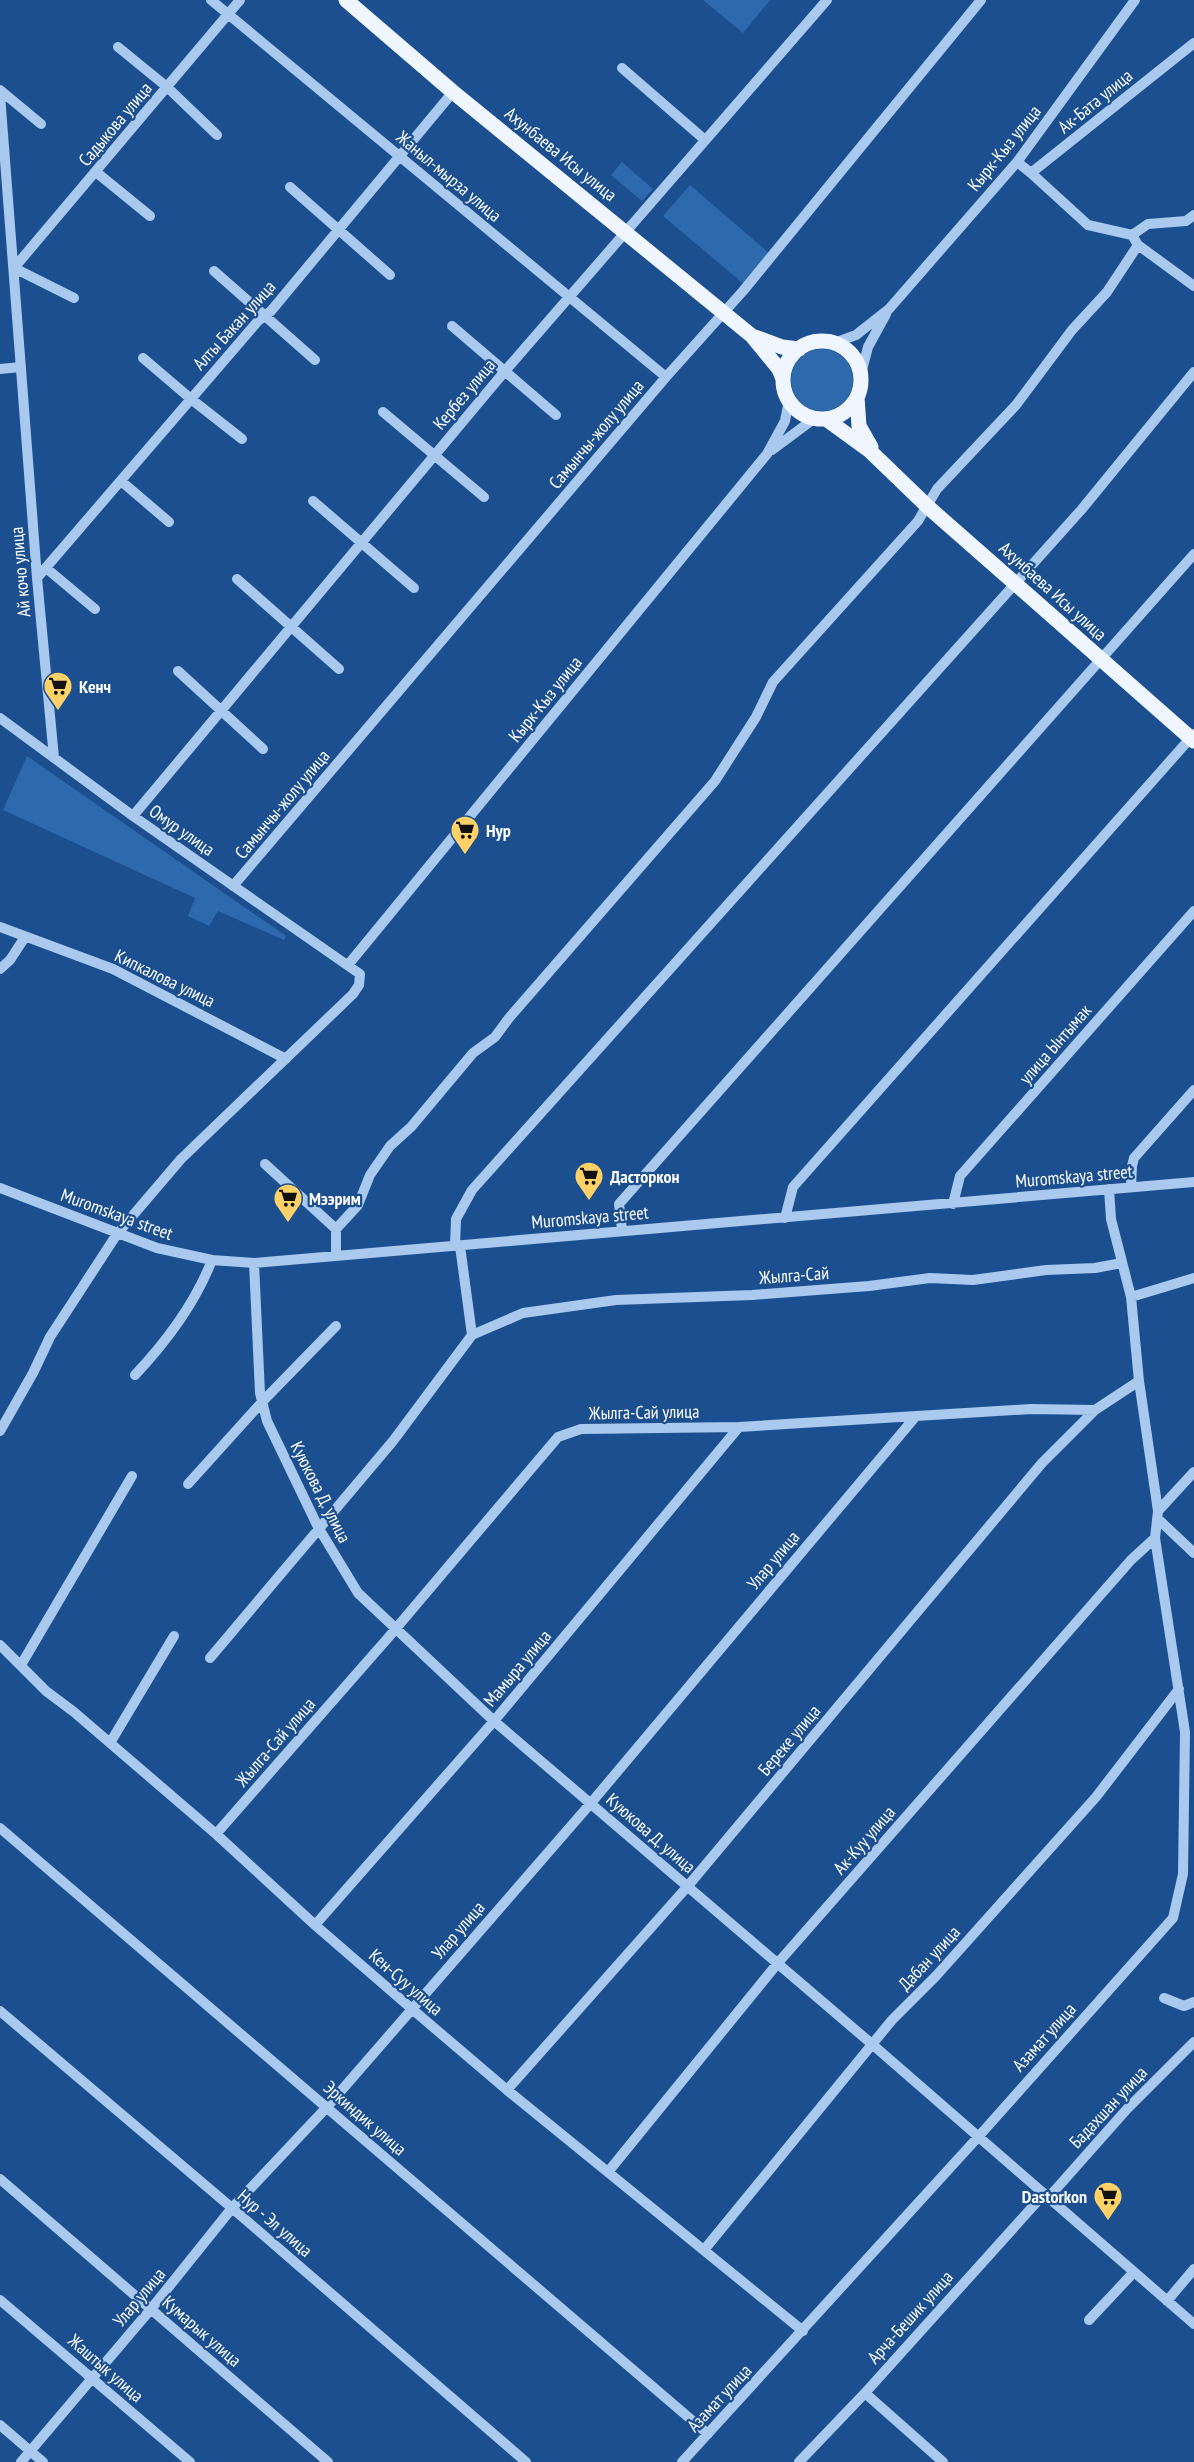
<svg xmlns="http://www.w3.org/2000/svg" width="1194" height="2462" font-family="'PT Sans Narrow',sans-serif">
<rect width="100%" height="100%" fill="#1b4f8f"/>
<path fill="#2e69ad" d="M703,0H770L743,33Z
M622,162L653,189L642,201L611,175Z
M690,185L770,254L745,285L663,216Z
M791 380a31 31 0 1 1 62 0a31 31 0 1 1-62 0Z
M27,756L286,936L284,940L218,911L209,926L188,916L195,898L3,810Z"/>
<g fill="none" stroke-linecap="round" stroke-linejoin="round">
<path stroke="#a9c9ee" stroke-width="10" d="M211,0L666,377
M118,47L167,87L217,135
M622,68L705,140
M0,90L41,124
M0,95L37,578L54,758
M1017,162L1031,173L1194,43
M96,172L150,216
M1031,173L1088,225L1132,235L1138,245L1194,286
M290,187L390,275
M1132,235L1148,224L1186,221L1194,215
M214,271L315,360
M74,298L14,268L240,0
M452,326L556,415
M834,343L856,335L889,309L1017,162L1135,0
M143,358L191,399L242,439
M0,369L21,367
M861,374L868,347L886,314
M383,412L484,497
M772,450L815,418
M121,481L169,522
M313,501L414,588
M46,568L95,609
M37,578L258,321L271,311L453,92
M237,579L339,669
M178,671L263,749
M0,718L133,816L360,974L359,985L353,994L181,1159L117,1234L50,1337L33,1373L0,1431
M133,816L505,371L827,0
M233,886L666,377L743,291L981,0
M0,927L113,969L286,1059
M348,965L767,454L785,421L789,400
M0,969L10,960L25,937
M265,1164L336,1229
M1131,1187L1132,1166L1134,1158L1194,1090
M0,1188L157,1248L212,1260L254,1263L1194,1182
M953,1204L960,1176L1194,911
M785,1218L793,1187L1194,734
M622,1230L619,1204L1194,554
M455,1246L456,1219L472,1190L1082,509L1194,372
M336,1255V1229L358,1205L370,1175L390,1146L411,1127L473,1053L495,1037L509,1018L715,781L756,717L773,682L918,521L937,489L1016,405L1072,330L1107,292L1138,245
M254,1263L260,1393L267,1421L318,1527L358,1593L494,1721L873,2045L1194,2324
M1131,1297L1194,1278
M472,1335L523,1313L616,1300L752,1295L869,1286L930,1278L973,1280L1046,1270L1095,1268L1122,1263
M135,1375C167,1341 195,1304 212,1260
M188,1484L262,1402L336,1326
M1158,1511L1194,1472
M1158,1519L1194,1553
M0,1645L46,1691L74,1712L216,1834L315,1925L412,2009L507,2090L803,2331
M210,1658L393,1441L472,1335L460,1246
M21,1665L132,1476
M110,1743L174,1636
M0,1828L708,2434
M216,1834L387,1639L558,1437L581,1429L739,1427L1031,1409L1095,1410L1139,1381
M315,1925L494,1721L739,1427
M1164,1998L1184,2006L1194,2002
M0,2011L232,2208L526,2462
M507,2090L687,1887L1042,1463L1095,1410
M608,2172L777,1964L1131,1560L1155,1538
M0,2179L328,2462
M1049,2197L1127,2109L1194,2042
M704,2250L892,2020L936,1976L1096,1797L1179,1689
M0,2300L190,2462
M1167,2301L1194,2269
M1089,2320L1134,2272
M865,2393L943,2462
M0,2425L43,2462
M21,2462L151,2309L232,2208L327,2107L591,1803L916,1416
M682,2462L979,2136L1173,1918L1183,1874L1185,1732L1155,1538L1158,1511L1139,1381L1131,1297L1111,1219L1109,1189
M799,2462L865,2393L1044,2194"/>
<path stroke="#f0f6ff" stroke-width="15" d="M346,0L453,92L752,336L779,369L783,379
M755,337L782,347L799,349
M783 380a39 39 0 1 1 78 0a39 39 0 1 1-78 0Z
M857,397L859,426L871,447
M826,419L870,451L927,506L1194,741"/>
</g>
<defs>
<g id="supermarket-pin" transform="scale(1.5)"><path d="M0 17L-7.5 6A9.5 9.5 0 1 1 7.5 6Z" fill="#ffd166" stroke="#1b4f8f"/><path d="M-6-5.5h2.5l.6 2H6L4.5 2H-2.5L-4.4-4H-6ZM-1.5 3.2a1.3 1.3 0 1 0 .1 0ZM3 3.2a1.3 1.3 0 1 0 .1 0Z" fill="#111"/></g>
</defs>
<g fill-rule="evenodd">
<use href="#supermarket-pin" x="58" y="686"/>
<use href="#supermarket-pin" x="465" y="830"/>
<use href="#supermarket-pin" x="589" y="1176"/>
<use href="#supermarket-pin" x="288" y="1198"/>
<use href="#supermarket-pin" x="1108" y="2196"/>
</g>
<g text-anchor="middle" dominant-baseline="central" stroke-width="4.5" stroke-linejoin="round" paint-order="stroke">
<g font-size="18" fill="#fff" stroke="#1b4f8f">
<text transform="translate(1095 101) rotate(-39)">Ак-Бата улица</text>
<text transform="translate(115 124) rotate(-50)">Садыкова улица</text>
<text transform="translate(1004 148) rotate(-51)">Кырк-Кыз улица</text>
<text transform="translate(561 154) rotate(39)">Ахунбаева Исы улица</text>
<text transform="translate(449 176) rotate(40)">Жаныл-мырза улица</text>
<text transform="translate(234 325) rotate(-48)">Алты Бакан улица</text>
<text transform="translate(464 394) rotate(-50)">Кербез улица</text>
<text transform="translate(596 434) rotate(-50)">Самынчы-жолу улица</text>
<text transform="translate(20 572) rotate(-95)">Ай кочо улица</text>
<text transform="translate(1053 591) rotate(42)">Ахунбаева Исы улица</text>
<text transform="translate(545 699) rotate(-51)">Кырк-Кыз улица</text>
<text transform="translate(282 804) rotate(-50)">Самынчы-жолу улица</text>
<text transform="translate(182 830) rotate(35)">Омур улица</text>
<text transform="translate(165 978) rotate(26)">Кипкалова улица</text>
<text transform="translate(1055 1044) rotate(-49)">улица Ынтымак</text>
<text transform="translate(1074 1176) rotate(-5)">Muromskaya street</text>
<text transform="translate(117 1214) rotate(20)">Muromskaya street</text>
<text transform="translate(590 1217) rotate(-5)">Muromskaya street</text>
<text transform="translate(794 1275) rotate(-4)">Жылга-Сай</text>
<text transform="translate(644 1412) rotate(-1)">Жылга-Сай улица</text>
<text transform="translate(321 1492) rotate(63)">Куюкова Д. улица</text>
<text transform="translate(773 1560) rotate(-50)">Улар улица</text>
<text transform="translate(517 1668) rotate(-50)">Мамыра улица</text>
<text transform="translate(789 1740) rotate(-50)">Береке улица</text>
<text transform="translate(275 1742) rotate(-49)">Жылга-Сай улица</text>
<text transform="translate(651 1833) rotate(41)">Куюкова Д. улица</text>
<text transform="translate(864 1840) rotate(-49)">Ак-Куу улица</text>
<text transform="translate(458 1930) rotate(-49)">Улар улица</text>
<text transform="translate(929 1958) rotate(-47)">Дабан улица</text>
<text transform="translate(406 1982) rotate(41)">Кен-Суу улица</text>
<text transform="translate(1044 2037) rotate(-48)">Азамат улица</text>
<text transform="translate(1108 2107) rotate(-47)">Бадахшан улица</text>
<text transform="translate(365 2118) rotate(41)">Эркиндик улица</text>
<text transform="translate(275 2223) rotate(41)">Нур - Эл улица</text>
<text transform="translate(139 2297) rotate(-50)">Улар улица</text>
<text transform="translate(910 2317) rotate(-48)">Арча-Бешик улица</text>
<text transform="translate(202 2331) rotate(41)">Кумарык улица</text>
<text transform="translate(106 2368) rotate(41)">Жаштык улица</text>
<text transform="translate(719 2398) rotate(-47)">Азамат улица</text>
</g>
<g font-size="18" font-weight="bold" fill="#fff" stroke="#1b4f8f" text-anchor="start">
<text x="79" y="686">Кенч</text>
<text x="486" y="830">Нур</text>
<text x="610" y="1176">Дасторкон</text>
<text x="309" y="1198">Мээрим</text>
<text x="1087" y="2196" text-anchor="end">Dastorkon</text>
</g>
</g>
</svg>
